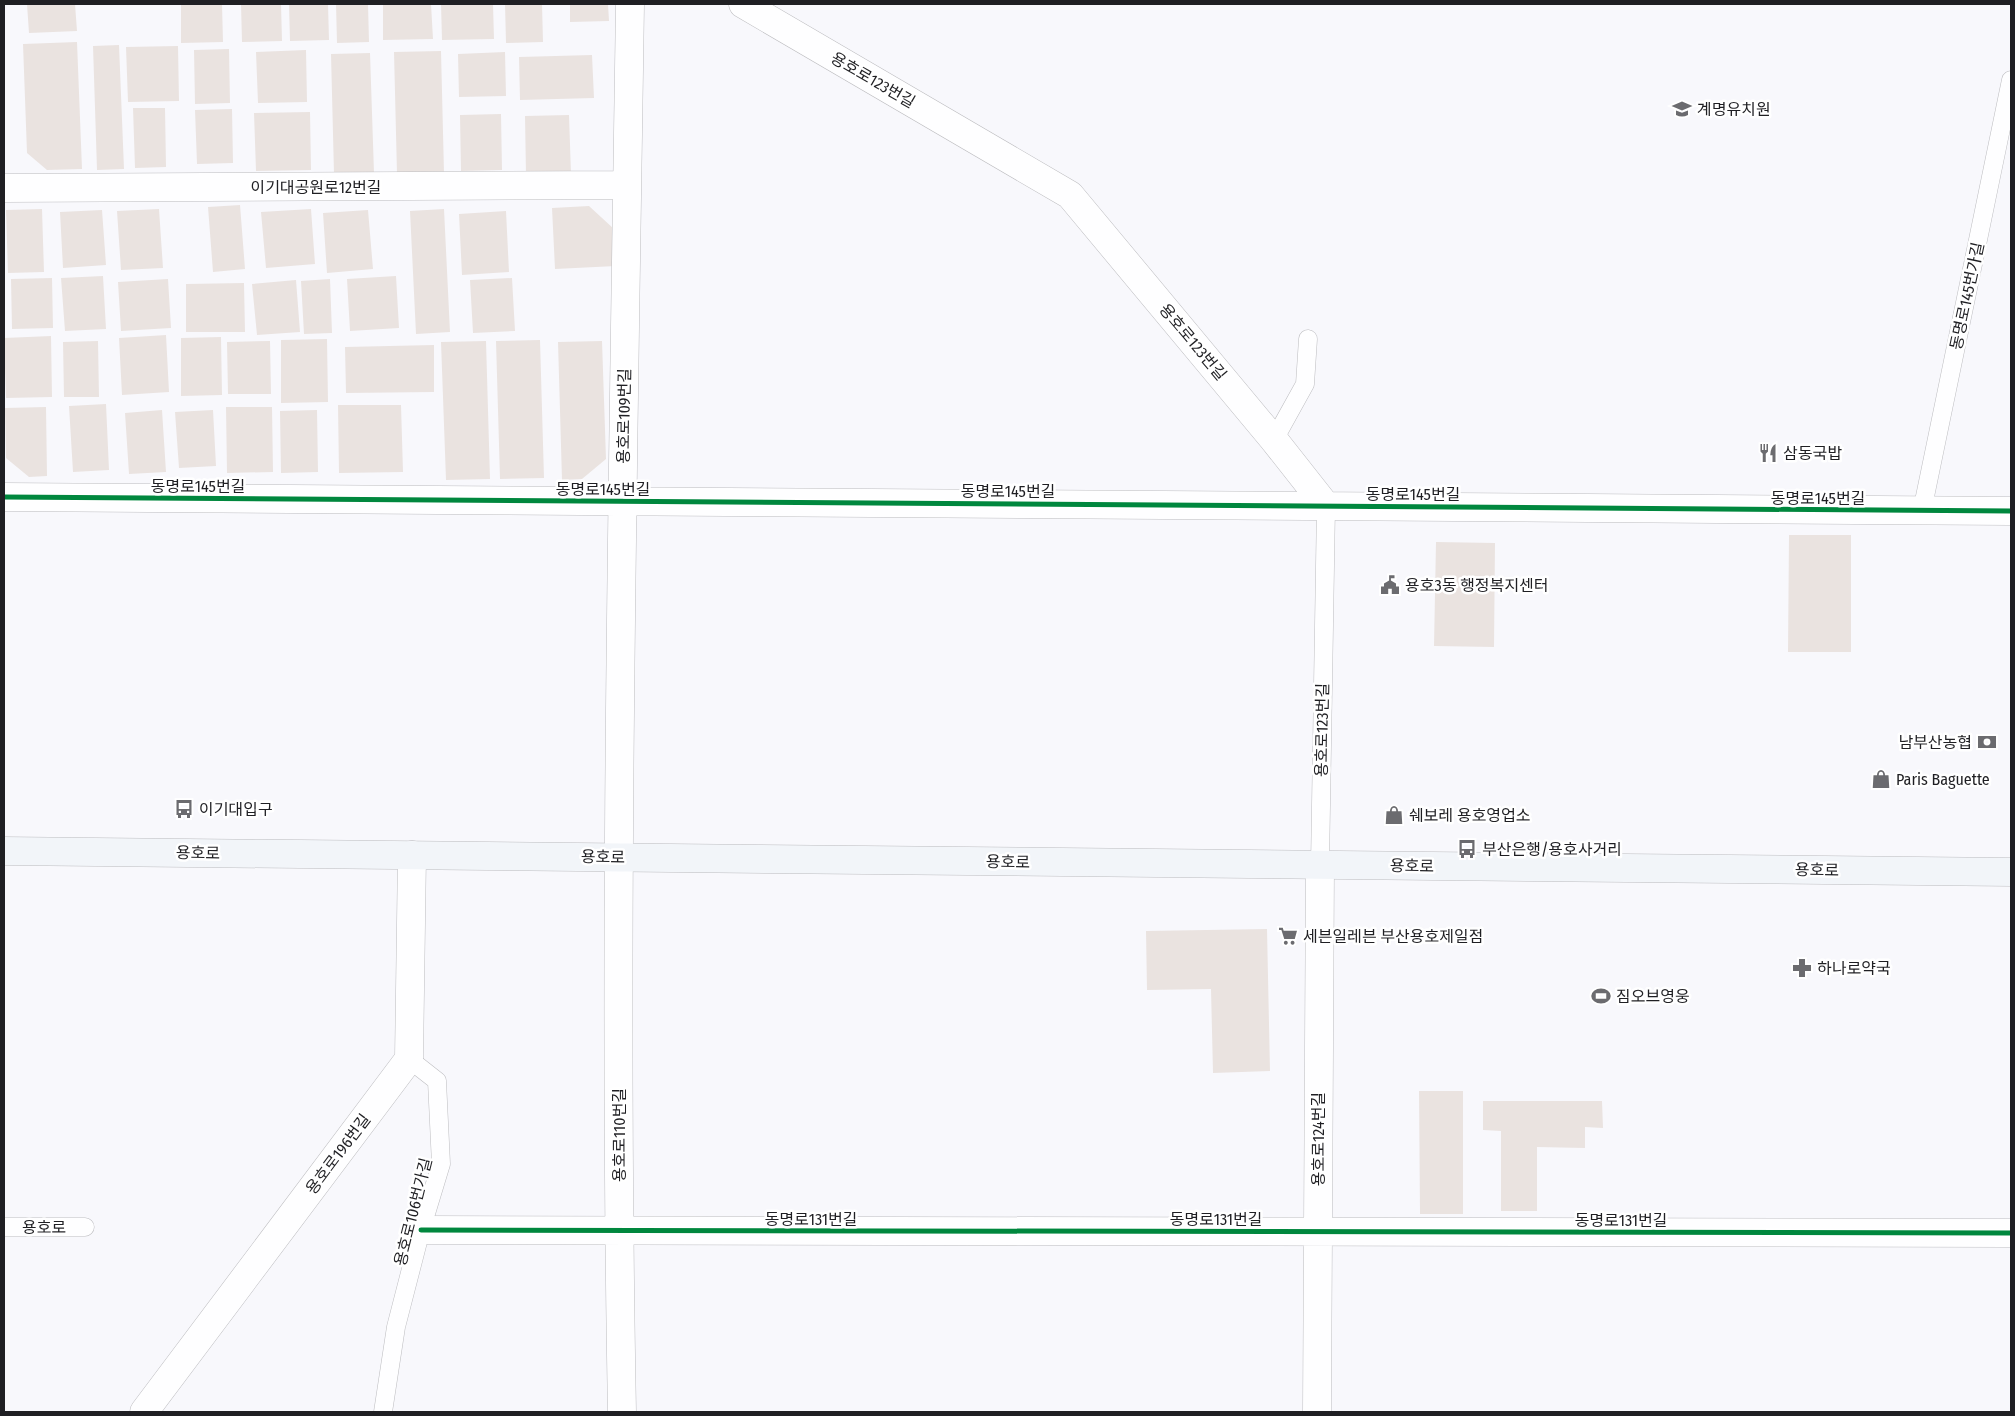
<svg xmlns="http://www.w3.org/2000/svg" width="2015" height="1416" font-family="'Fira Sans Condensed','Noto Sans KR',sans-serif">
<rect width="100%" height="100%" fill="#f8f8fc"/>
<path fill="#eae3e0" d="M27,4H75L77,31L29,33Z
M181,4H222L223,42L181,43Z
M241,4H281L282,41L242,42Z
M289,4H328L329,40L290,41Z
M336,4H368L369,42L337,43Z
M383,4H431L433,39L383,40Z
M441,4H493L494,39L442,40Z
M505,4H542L543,42L506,43Z
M570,4H608L609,21L570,22Z
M77,42L82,169L47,170L27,153L23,44Z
M119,45L124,169L97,170L93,46Z
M178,46L179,101L128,102L126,47Z
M229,49L230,103L195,104L194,50Z
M306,50L307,102L258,103L256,52Z
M441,51L444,173L397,174L394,52Z
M505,52L506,96L459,97L458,54Z
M370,53L374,173L334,174L331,54Z
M592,55L594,98L520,100L519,57Z
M133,108H165L166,167L135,168Z
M232,109L233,163L197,164L195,110Z
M310,112L311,170L256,171L254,113Z
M501,114L502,170L461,171L460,115Z
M569,115L571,174L526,175L525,116Z
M240,205L245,269L213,272L208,207Z
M589,206L614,229L616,266L555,269L552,208Z
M42,209L44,272L8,273L6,210Z
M159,209L163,268L121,270L117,211Z
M311,209L315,264L266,268L261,212Z
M444,209L450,332L416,334L410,211Z
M102,210L106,265L63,268L60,212Z
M368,210L373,269L327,273L323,213Z
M506,211L509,272L462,275L459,214Z
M103,276L106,329L65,331L61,278Z
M396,276L399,328L350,331L347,279Z
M52,278L53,328L12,329L11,279Z
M512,278L515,331L473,333L470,280Z
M168,279L171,328L121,331L118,282Z
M330,279L332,333L304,334L301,281Z
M296,280L300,332L257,335L252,284Z
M244,283L245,332H186V284Z
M166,335L169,392L122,395L119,338Z
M51,336L52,397L6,398L4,338Z
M221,337L222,395L181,396V338Z
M327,339L328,402L281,403V340Z
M540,340L544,478L500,479L496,341Z
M98,341L99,397H64L63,342Z
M270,341L271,394H228L227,342Z
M486,341L490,479L446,480L441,342Z
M602,341L606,459L582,479L562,480L558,342Z
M434,345V392L346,393L345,347Z
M106,404L109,470L73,472L69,406Z
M338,405H401L403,472L339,473Z
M46,407L47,476L29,477L6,458L5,408Z
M226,407H272L273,472L227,473Z
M162,410L166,472L129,474L125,413Z
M213,410L216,466L179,468L175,412Z
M317,410L318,472L281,473L280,411Z
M1789,535H1851V652H1788Z
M1436,542L1495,543L1494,647L1434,646Z
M1267,929L1270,1071L1213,1073L1211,989L1147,990L1146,931Z
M1419,1091H1463V1214H1420Z
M1483,1101H1602L1603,1128L1585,1127V1148L1537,1147V1211H1501V1131L1483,1130Z"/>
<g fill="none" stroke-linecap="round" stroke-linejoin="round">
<g stroke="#bdbdc0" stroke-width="19">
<path id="lane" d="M1274,440L1305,384L1308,339
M1922,511L2011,80
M1320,865L1326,506
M4,1227H85
M383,1412L396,1327L421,1230L441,1164L437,1081L409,1059"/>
</g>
<g stroke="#bdbdc0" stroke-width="29">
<path id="street" d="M743,4L1070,195L1274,440L1326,506
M4,188L627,185
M4,497L2011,511
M421,1230L2011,1233
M144,1412L409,1059L412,855
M622,1412C613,943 623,473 630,4
M1317,1412L1320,865"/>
</g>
<g stroke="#bdbdc0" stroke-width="29">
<path id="secondary" d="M4,851L2011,872"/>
</g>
<use href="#lane" stroke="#fefeff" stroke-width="18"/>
<use href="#street" stroke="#fefeff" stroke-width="28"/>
<use href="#secondary" stroke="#f2f5f9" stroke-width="28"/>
<g stroke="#fff" stroke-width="8">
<path id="cycleway" d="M4,497L2011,511
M421,1230L2011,1233"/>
</g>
<use href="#cycleway" stroke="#00873e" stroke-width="5"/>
</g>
<defs>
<g id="school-bare" transform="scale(1.5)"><path d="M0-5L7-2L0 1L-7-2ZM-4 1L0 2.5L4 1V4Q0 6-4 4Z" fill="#6b6b6f" stroke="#fff" stroke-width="2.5" paint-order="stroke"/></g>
<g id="restaurant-bare" transform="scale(1.5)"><path d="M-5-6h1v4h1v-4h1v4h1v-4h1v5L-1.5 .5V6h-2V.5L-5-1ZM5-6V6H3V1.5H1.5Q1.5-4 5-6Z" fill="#6b6b6f" stroke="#fff" stroke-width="2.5" paint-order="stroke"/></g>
<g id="civic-bare" transform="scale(1.5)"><path d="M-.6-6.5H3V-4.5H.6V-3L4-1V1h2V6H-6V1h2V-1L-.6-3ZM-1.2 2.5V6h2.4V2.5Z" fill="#6b6b6f" stroke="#fff" stroke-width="2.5" paint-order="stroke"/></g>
<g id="bank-bare" transform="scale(1.5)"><path d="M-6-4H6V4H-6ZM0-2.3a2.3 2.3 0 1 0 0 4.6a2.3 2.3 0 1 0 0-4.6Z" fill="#6b6b6f" stroke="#fff" stroke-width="2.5" paint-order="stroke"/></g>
<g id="shop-bare" transform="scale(1.5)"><path d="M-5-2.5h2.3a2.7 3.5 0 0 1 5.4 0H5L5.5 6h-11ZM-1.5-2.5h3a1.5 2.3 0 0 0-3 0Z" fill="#6b6b6f" stroke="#fff" stroke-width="2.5" paint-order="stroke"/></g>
<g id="bus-bare" transform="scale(1.5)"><path d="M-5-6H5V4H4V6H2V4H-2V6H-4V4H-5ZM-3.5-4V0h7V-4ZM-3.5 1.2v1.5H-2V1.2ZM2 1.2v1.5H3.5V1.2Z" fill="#6b6b6f" stroke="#fff" stroke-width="2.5" paint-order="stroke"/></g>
<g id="supermarket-bare" transform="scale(1.5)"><path d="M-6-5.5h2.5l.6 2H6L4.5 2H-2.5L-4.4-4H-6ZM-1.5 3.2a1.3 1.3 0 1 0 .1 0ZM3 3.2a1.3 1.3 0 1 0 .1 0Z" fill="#6b6b6f" stroke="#fff" stroke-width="2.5" paint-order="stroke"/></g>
<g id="pharmacy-bare" transform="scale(1.5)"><path d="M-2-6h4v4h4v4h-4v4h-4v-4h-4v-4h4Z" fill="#6b6b6f" stroke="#fff" stroke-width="2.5" paint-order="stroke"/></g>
<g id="stadium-bare" transform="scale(1.5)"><path d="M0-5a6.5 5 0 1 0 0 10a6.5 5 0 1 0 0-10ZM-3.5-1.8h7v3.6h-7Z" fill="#6b6b6f" stroke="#fff" stroke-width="2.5" paint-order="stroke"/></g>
</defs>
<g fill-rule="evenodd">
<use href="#school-bare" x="1682" y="109"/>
<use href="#restaurant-bare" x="1768" y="453"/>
<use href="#civic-bare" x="1390" y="585"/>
<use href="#bank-bare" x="1987" y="742"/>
<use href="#shop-bare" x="1881" y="779"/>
<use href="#bus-bare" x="184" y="809"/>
<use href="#shop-bare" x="1394" y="815"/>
<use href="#bus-bare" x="1467" y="849"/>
<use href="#supermarket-bare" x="1288" y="936"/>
<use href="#pharmacy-bare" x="1802" y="968"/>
<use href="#stadium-bare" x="1601" y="996"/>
</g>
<g text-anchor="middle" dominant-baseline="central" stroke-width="5" stroke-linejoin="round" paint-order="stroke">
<g font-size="16" fill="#1f1f23" stroke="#fff">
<text transform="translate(873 80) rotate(30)">용호로123번길</text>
<text x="316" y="187">이기대공원로12번길</text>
<text transform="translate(1967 296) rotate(-78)">동명로145번가길</text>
<text transform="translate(1193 342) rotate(50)">용호로123번길</text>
<text transform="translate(624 416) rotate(-89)">용호로109번길</text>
<text x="198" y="486">동명로145번길</text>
<text x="603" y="489">동명로145번길</text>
<text x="1008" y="491">동명로145번길</text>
<text x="1413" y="494">동명로145번길</text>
<text x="1818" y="498">동명로145번길</text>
<text transform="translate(1322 730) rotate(-89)">용호로123번길</text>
<text transform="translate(198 853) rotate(1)">용호로</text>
<text transform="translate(603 857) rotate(1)">용호로</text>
<text transform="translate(1008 862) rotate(1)">용호로</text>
<text transform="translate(1412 866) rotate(1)">용호로</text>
<text transform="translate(1817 870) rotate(1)">용호로</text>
<text transform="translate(619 1135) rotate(-90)">용호로110번길</text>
<text transform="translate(1318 1139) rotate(-90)">용호로124번길</text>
<text transform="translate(338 1154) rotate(-53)">용호로196번길</text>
<text transform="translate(413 1212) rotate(-76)">용호로106번가길</text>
<text x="811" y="1219">동명로131번길</text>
<text x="1216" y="1219">동명로131번길</text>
<text x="1621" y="1220">동명로131번길</text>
<text x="44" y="1227">용호로</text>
</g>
<g font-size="16" fill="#1f1f23" stroke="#fff" text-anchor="start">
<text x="1697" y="109">계명유치원</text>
<text x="1783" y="453">삼동국밥</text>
<text x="1405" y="585">용호3동 행정복지센터</text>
<text x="1972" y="742" text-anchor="end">남부산농협</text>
<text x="1896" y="779">Paris Baguette</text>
<text x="199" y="809">이기대입구</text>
<text x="1409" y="815">쉐보레 용호영업소</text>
<text x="1482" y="849">부산은행/용호사거리</text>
<text x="1303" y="936">세븐일레븐 부산용호제일점</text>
<text x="1817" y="968">하나로약국</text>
<text x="1616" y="996">짐오브영웅</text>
</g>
</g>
<rect width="2015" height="1416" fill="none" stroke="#1f1f23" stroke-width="10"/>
</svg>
